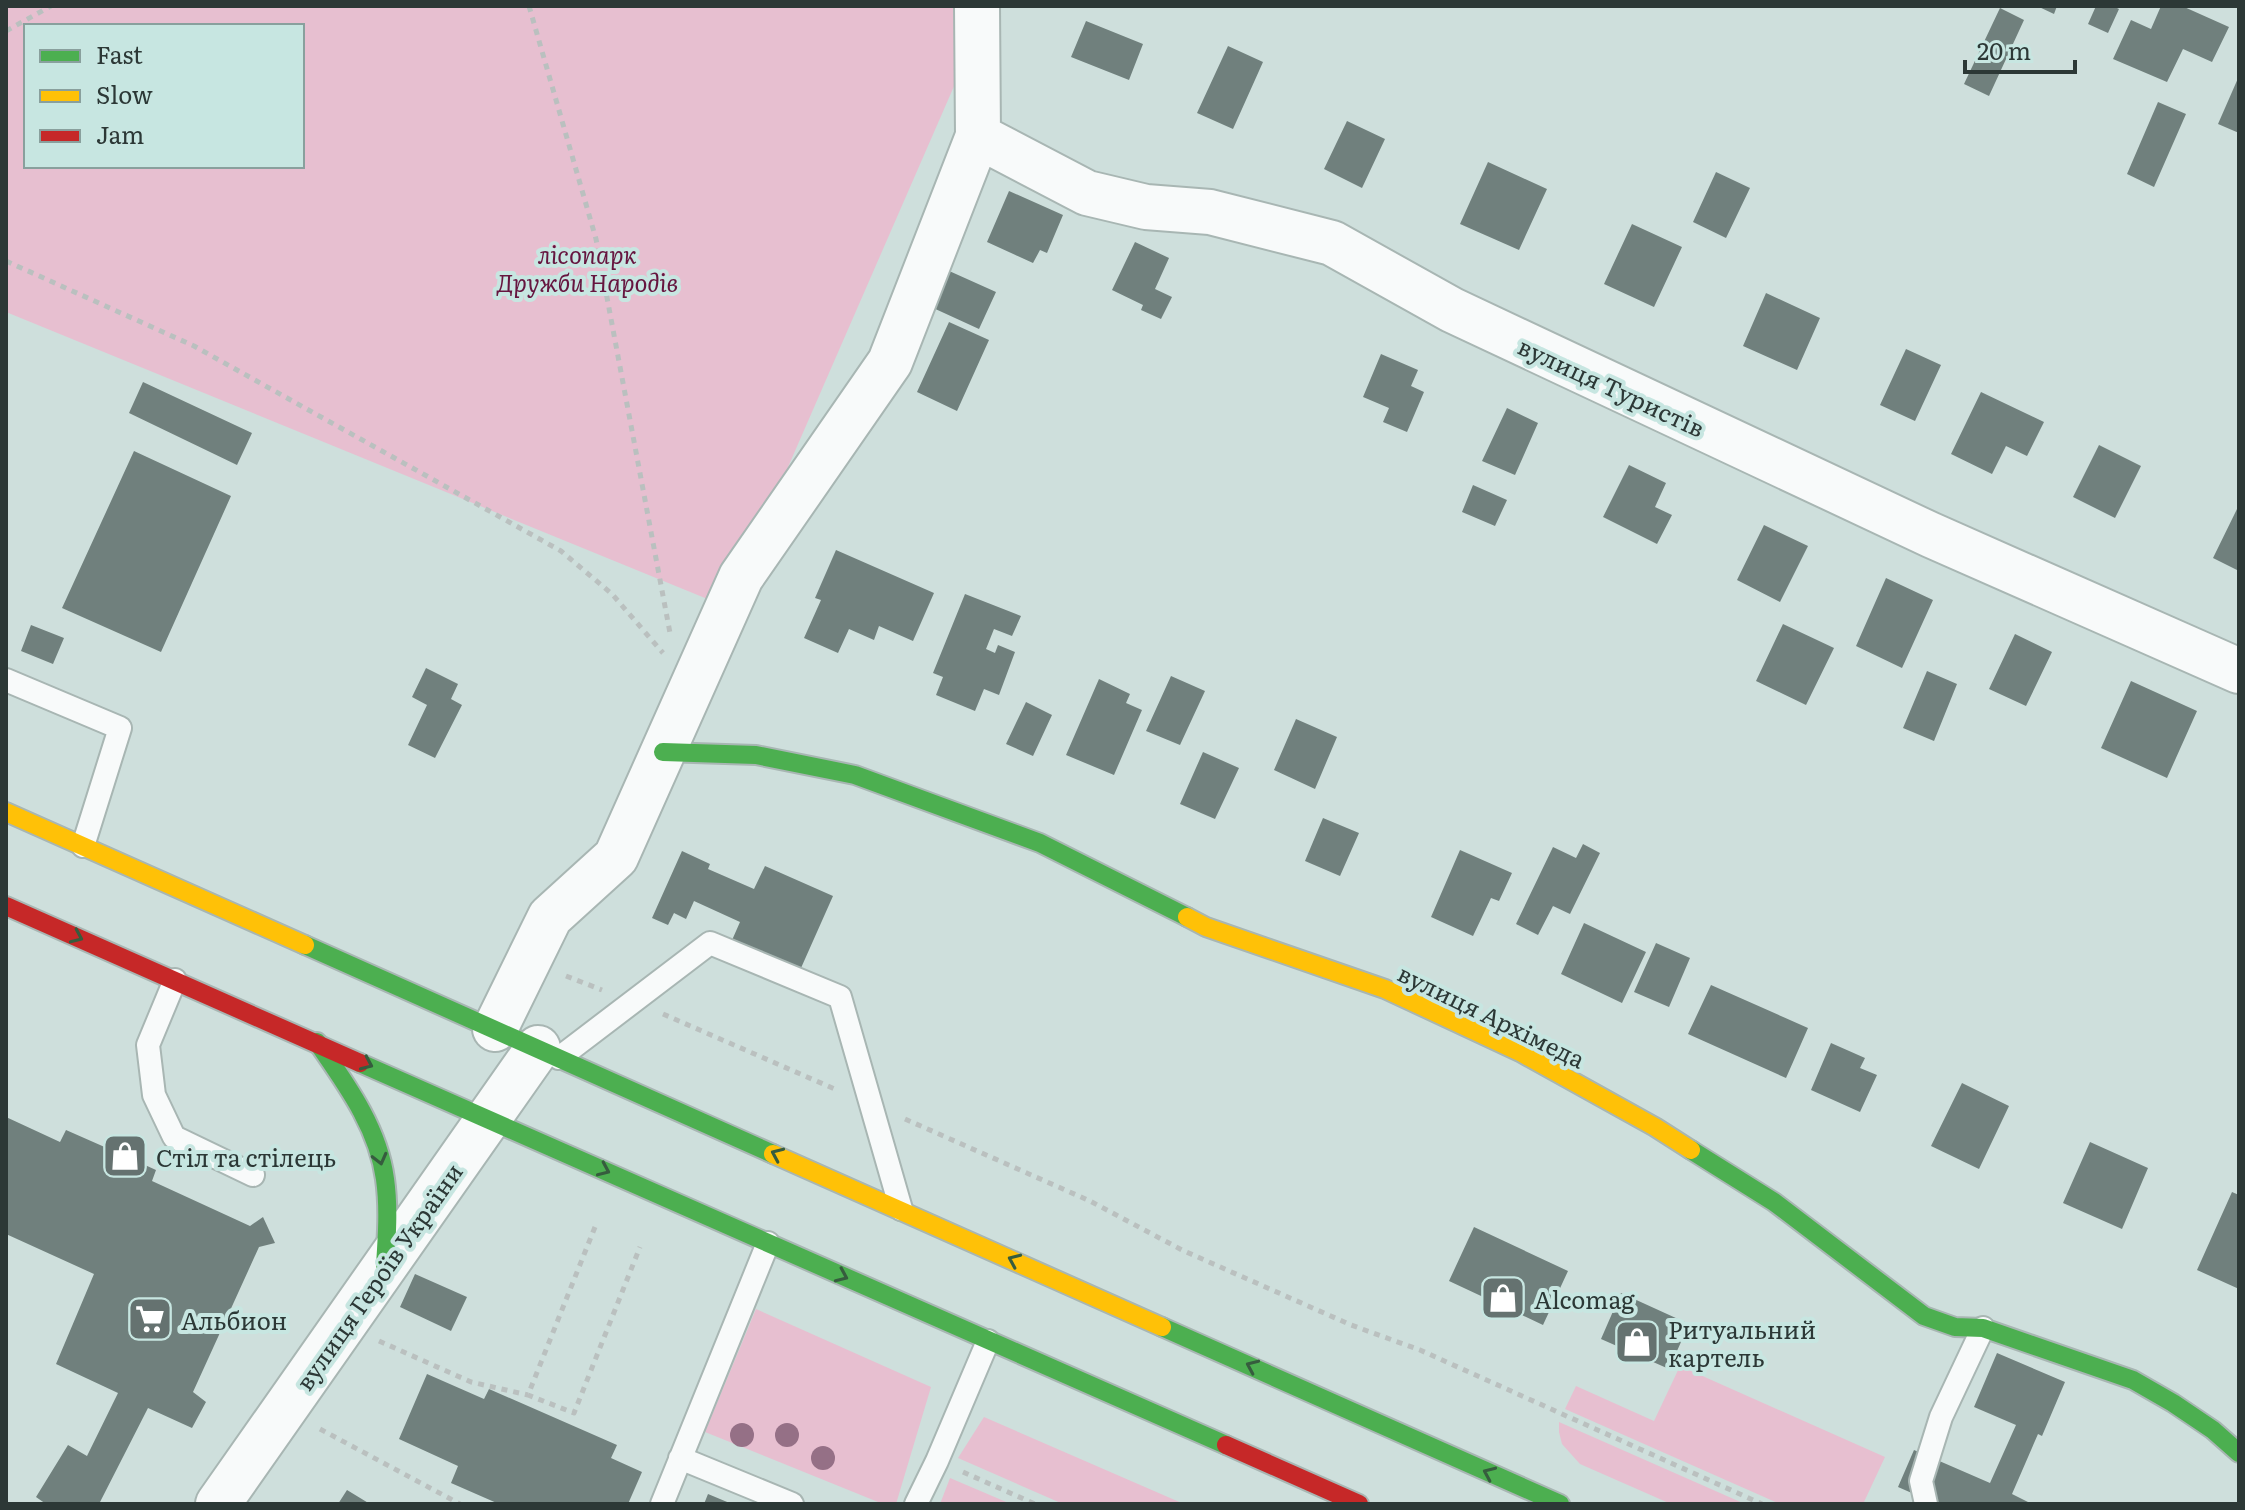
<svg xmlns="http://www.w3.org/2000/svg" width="2245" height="1510" font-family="Literata,serif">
<rect width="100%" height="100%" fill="#cedfdc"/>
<path fill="#e7bfd0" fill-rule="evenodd" d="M6,6H989L727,607L6,312ZM26,26H302V166H26Z
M756,1309L931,1387L896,1504H883L705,1432Z
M1680,1366L1885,1457L1864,1502L1866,1504H1780L1565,1409L1576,1386L1654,1421Z
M984,1417L1184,1504H1063L958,1458Z
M1559,1422L1745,1504H1671L1580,1464L1562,1444L1559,1432Z
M950,1478L1011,1504H940Z"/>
<path fill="#70807d" d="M2037,6H2057L2054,14Z
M2096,6H2113L2119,9L2108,33L2088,24Z
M2161,6H2182L2229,27L2212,62L2183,49L2167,82L2113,59L2131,20L2151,29Z
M2000,8L2024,20L1989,96L1964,84Z
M1086,21L1143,44L1129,80L1071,57Z
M1228,46L1263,62L1233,129L1197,113Z
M2239,76V133L2218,124Z
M2158,102L2186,114L2154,187L2127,174Z
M1347,121L1385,139L1362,188L1324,169Z
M1488,162L1547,189L1519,250L1460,224Z
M1716,172L1750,188L1726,238L1693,222Z
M1009,191L1063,215L1047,253L1040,250L1033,263L987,242Z
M1632,224L1682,247L1654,307L1604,284Z
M1135,242L1169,258L1155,289L1172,297L1161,319L1141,310L1143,305L1112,290Z
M947,270L996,292L979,329L931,307Z
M1766,293L1820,318L1797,370L1743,346Z
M949,322L989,340L957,411L917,392Z
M1906,349L1941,365L1915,421L1880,405Z
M1381,354L1418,370L1411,386L1424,392L1407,432L1383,422L1389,408L1363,397Z
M143,382L252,433L237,465L129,413Z
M1981,392L2044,422L2027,456L2006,446L1992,474L1951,454Z
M1507,408L1538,423L1515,475L1482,461Z
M2099,445L2141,466L2115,518L2073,497Z
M134,451L231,496L161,652L62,608Z
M1629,465L1666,483L1655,507L1672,515L1657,544L1603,517Z
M1473,485L1507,500L1495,526L1462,512Z
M2237,509L2239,510V571L2213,558Z
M1764,525L1808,546L1780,602L1737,580Z
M836,550L934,593L913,641L879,626L874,640L849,629L838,653L804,638L821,600L815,598Z
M1886,578L1933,600L1902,668L1856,646Z
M965,594L1021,616L1012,636L994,629L986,649L995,653L998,645L1015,652L999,695L984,689L975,711L936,695L943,677L933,673Z
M1783,624L1834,648L1806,705L1756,681Z
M31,625L64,638L53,664L21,651Z
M2015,634L2052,652L2026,706L1989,689Z
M426,668L458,684L451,699L462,705L435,758L408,745L427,705L412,697Z
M1927,671L1957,684L1934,741L1903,728Z
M1171,676L1205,691L1180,745L1146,731Z
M1099,679L1130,694L1126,703L1142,710L1114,775L1066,755Z
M2131,681L2197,711L2167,778L2101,748Z
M1026,702L1052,715L1033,756L1006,744Z
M1296,719L1337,737L1315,789L1274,770Z
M1203,752L1239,768L1215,819L1180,804Z
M1323,818L1359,833L1340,876L1305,861Z
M1583,844L1600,853L1570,914L1553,906L1538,935L1516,924L1553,847L1576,858Z
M1460,850L1512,873L1499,901L1491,898L1473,936L1431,917Z
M682,851L710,864L708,869L754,889L765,866L833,896L797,977L729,947L740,922L694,901L686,919L674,913L668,925L652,918Z
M1584,923L1646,952L1622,1003L1561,974Z
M1656,943L1690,958L1669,1007L1634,992Z
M1711,985L1808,1028L1786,1078L1688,1034Z
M1831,1043L1865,1058L1860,1068L1877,1075L1860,1112L1811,1090Z
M1962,1083L2009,1106L1979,1169L1931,1146Z
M6,1117L60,1142L66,1130L125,1156L156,1170L152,1181L250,1226L263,1217L275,1243L259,1247L193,1392L206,1402L192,1428L148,1408L99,1504H46L36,1497L68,1445L87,1456L118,1393L56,1364L94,1274L6,1234Z
M2090,1142L2148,1168L2122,1229L2063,1203Z
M2232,1192L2239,1195V1289L2197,1270Z
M1474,1227L1568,1271L1543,1325L1449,1281Z
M415,1274L467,1297L451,1331L400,1307Z
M1621,1293L1689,1324L1669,1369L1601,1339Z
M1997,1353L2065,1382L2042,1436L2038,1434L2012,1494L2032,1504H1937L1898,1487L1914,1450L1990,1483L2016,1425L1974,1407Z
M427,1374L484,1399L489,1389L617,1445L611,1458L642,1472L628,1504H499L451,1483L458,1466L399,1439Z
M347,1490L370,1504H338Z
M708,1494L732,1504H704Z"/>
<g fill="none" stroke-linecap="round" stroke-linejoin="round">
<g stroke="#a8b6b3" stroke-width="26">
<path id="lane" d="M6,680L120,728L83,846
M175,980L148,1045L154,1095L174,1137L253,1175
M559,1058L710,943L840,997L901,1209
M680,1458L792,1504
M662,1504L768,1243
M916,1504L937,1461L988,1341
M1926,1504L1921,1481L1941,1417L1983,1328"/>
</g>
<g stroke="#a8b6b3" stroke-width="48">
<path id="street" d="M978,136L1087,193L1146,207L1210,212L1332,243L1452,310L1931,535L2239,671
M495,1029L550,917L616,857L741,577L890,362L978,136L977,6
M218,1504L538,1048"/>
</g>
<g stroke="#a8b6b3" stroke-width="22">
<path id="fast" d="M663,752L756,755L855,775L1040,843L1187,917
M305,945L773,1154
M317,1042C346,1084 378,1127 385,1179C389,1207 387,1236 385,1265
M360,1063L1226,1445
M1691,1150L1774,1202L1924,1316L1955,1327L1983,1328L2133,1380L2173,1403L2213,1430L2239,1453
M1162,1327L1560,1504"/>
</g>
<g stroke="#a8b6b3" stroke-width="22">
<path id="slow" d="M6,812L305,945
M1187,917L1206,927L1385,989L1520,1052L1655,1127L1691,1150
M773,1154L1162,1327"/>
</g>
<g stroke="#a8b6b3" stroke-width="22">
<path id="jam" d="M6,906L360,1063
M1226,1445L1359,1504"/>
</g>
<path stroke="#bac0bf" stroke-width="5" stroke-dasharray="6 6" stroke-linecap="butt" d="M529,6L596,239L670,633
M6,31L51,6
M6,261L194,346L561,551L612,594L663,653
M566,976L602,990
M663,1014L837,1090
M905,1119L1090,1201L1182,1250L1351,1325L1420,1350L1762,1504
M595,1227L528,1395L574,1413L640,1247
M379,1341L471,1382L528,1395
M320,1429L460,1504
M963,1472L1035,1504"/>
<use href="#lane" stroke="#f8fafa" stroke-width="22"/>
<use href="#street" stroke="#f8fafa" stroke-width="44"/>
<use href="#fast" stroke="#4caf50" stroke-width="18"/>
<use href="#slow" stroke="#ffc107" stroke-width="18"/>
<use href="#jam" stroke="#c62828" stroke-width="18"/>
</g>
<g fill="#957086">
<circle cx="742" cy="1435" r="12"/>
<circle cx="787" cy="1435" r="12"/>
<circle cx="823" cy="1458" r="12"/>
</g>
<defs><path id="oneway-chevron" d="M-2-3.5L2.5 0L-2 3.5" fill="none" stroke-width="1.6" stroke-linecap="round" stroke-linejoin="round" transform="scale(2)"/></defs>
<g stroke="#365c3e">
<use href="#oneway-chevron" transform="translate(77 937) rotate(24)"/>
<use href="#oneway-chevron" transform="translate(367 1064) rotate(24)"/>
<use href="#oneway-chevron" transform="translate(777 1154) rotate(-156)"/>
<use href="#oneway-chevron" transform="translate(380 1159) rotate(76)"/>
<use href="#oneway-chevron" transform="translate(604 1170) rotate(24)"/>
<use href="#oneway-chevron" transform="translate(1014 1260) rotate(-156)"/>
<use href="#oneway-chevron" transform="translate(842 1276) rotate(24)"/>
<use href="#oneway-chevron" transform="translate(1252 1366) rotate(-156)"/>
<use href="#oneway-chevron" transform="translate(1489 1473) rotate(-156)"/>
</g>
<defs>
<g id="shop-square" transform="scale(2.3)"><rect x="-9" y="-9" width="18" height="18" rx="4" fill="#657270" stroke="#c7e6e1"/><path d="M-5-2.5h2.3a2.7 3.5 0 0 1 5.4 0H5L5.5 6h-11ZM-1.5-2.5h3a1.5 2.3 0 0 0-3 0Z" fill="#fff"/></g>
<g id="supermarket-square" transform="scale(2.3)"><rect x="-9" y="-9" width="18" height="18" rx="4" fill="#657270" stroke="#c7e6e1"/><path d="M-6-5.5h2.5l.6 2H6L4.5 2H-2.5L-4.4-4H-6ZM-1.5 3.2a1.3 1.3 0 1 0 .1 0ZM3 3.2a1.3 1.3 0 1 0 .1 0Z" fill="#fff"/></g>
</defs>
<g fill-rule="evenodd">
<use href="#shop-square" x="125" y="1156"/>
<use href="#shop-square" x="1503" y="1298"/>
<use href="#supermarket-square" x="150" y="1319"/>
<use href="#shop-square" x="1637" y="1342"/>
</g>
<g text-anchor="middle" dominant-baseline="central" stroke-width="8" stroke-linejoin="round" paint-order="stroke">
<g font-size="24" font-style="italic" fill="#66153f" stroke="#c7e6e1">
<text x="587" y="253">лісопарк<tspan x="587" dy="28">Дружби Народів</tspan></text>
</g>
<g font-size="24" fill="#2c3836" stroke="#c7e6e1">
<text transform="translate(1612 386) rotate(25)">вулиця Туристів</text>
<text transform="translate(1492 1015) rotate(26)">вулиця Архімеда</text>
<text transform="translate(378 1276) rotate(-55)">вулиця Героїв України</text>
</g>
<g font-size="24" fill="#2c3836" stroke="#c7e6e1" text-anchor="start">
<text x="156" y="1156">Стіл та стілець</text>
<text x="1534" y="1298">Alcomag</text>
<text x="181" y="1319">Альбион</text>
<text x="1668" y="1328">Ритуальний<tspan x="1668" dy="28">картель</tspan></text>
</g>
</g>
<rect width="2245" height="1510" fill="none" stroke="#2c3836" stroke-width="16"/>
<rect x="24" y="24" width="280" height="144" fill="#c7e6e1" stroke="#89a09d" stroke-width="2"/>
<rect x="40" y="50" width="40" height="12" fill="#4caf50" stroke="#89a09d" stroke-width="2"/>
<text x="96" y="64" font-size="24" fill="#2c3836">Fast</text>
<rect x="40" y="90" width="40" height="12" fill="#ffc107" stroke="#89a09d" stroke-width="2"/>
<text x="96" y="104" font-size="24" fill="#2c3836">Slow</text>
<rect x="40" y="130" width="40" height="12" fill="#c62828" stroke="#89a09d" stroke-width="2"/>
<text x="96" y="144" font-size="24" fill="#2c3836">Jam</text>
<path d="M1965 60v12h110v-12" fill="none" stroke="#2c3836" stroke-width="4"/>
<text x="1977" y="60" font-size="24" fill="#2c3836" stroke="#c7e6e1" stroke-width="6" paint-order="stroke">20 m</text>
</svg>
